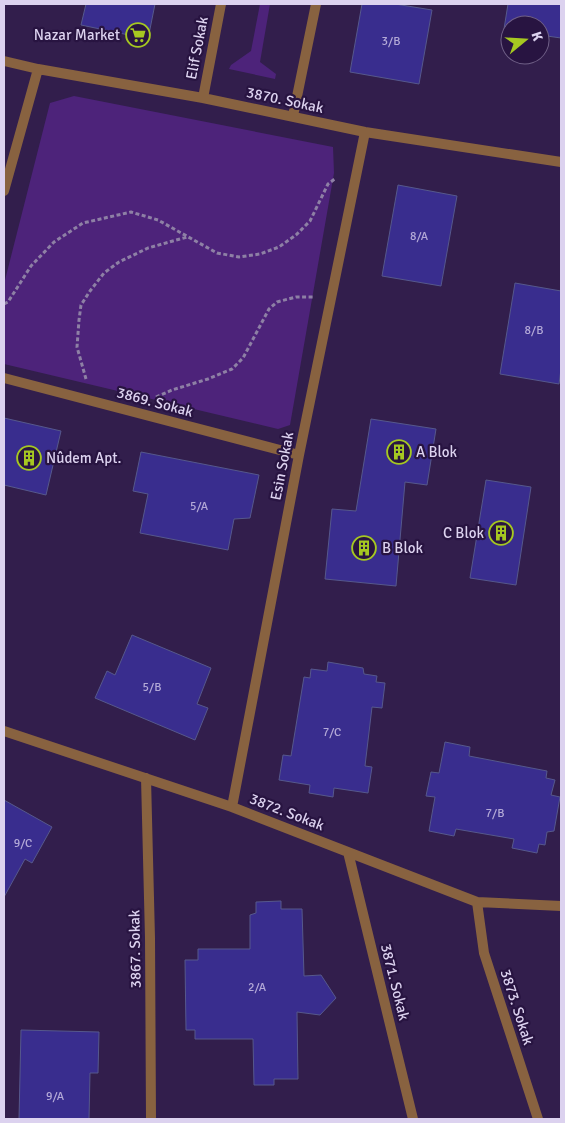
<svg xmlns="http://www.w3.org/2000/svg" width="565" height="1123" font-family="Signika,sans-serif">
<rect width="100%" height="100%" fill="#321e4c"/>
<path fill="#4d237a" d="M260,4H270L260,62L276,74L275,79L229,69L231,65L251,51Z
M74,96L333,147L334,173L290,425L278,429L4,364V284L50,103Z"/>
<path fill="#392d8e" stroke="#56588c" d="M86,4H155L148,39L81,25Z
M362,4H395L432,10L419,84L350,72Z
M508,4H561V38L540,35V25H510V30L504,29Z
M398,185L457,196L441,286L382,276Z
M515,283L561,291V369L559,384L500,374Z
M4,418L61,431L46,495L4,485Z
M371,419L436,429L427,485L405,482L396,586L325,579L332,509L356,511Z
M141,452L259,475L250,518L234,519L228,550L140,533L148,494L133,491Z
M486,480L531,487L516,585L470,578Z
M132,635L211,668L197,704L208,708L195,740L95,698L107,671L115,675Z
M328,662L363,668L364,674L377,676L376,682L385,683L382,708L372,707L365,766L372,767L368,793L334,788L333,797L309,793L310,785L279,780L283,755L291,756L304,677L310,678L311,669L327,671Z
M445,742L470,747L469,756L547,771L546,778L555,780L551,795L560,797L554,831L547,832L545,845L539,844L537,853L512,848L514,839L456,829L454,836L429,831L435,797L426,796L431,772L439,773Z
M4,800L52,827L32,863L25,859L4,897Z
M281,901V909H302L304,976L321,975L336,998L320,1015L297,1012L298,1079H274V1085H254L253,1039H195V1030H186L185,960H198V949H250V915L256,913V902Z
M21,1030L99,1032L98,1073H90L89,1119H19Z"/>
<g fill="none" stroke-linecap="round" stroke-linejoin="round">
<path stroke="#8e80a5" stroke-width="3" stroke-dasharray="4 2.5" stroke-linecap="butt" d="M4,304L8,302L31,266L54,242L83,223L131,212L158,220L217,253L239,257L260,254L279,247L296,235L310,221L328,184L336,178
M86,379L77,347L79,320L81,305L90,291L104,273L119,262L148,248L187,237
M156,397L172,390L208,379L232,369L243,358L269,309L277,302L296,297H313"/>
<path stroke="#886240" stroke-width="10" d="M4,61L38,69L203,98L365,132L561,162
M203,98L221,4
M293,116L316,4
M4,191L38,69
M4,378L299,455
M4,731L232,807L477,902L561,906
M146,778L150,938L151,1119
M232,807L299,455L365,132
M348,852L413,1119
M477,902L484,953L538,1119"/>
</g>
<defs>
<g id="supermarket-ring" transform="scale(1.25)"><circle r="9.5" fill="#281441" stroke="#a6c821" stroke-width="1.5"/><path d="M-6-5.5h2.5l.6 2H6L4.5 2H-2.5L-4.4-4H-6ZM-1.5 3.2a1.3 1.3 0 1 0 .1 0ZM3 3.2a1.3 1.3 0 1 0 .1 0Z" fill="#a6c821"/></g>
<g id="building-ring" transform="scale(1.25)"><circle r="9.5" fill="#281441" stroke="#a6c821" stroke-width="1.5"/><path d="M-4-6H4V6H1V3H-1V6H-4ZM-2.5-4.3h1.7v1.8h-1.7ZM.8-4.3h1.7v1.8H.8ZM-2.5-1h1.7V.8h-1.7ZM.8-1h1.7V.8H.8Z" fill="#a6c821"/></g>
</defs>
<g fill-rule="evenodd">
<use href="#supermarket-ring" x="138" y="35"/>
<use href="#building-ring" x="399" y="452"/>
<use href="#building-ring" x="29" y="458"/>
<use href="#building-ring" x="501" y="533"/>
<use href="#building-ring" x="364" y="548"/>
</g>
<g text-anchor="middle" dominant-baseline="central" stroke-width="4.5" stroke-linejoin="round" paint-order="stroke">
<g font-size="12" fill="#b3a9d7">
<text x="391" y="41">3/B</text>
<text x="419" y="236">8/A</text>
<text x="534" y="330">8/B</text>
<text x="199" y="506">5/A</text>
<text x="152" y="687">5/B</text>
<text x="332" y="732">7/C</text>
<text x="495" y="813">7/B</text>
<text x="23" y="843">9/C</text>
<text x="257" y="987">2/A</text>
<text x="55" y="1096">9/A</text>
</g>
<g font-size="15" fill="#dcd2ef" stroke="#281441" text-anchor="start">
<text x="120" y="35" text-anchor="end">Nazar Market</text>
<text x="416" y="452">A Blok</text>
<text x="46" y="458">Nûdem Apt.</text>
<text x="484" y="533" text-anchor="end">C Blok</text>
<text x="382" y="548">B Blok</text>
</g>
<g font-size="15" fill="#dcd2ef" stroke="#281441">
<text transform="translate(197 48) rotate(-79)">Elif Sokak</text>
<text transform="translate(285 100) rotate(12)">3870. Sokak</text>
<text transform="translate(155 402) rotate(15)">3869. Sokak</text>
<text transform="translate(282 466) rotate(-79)">Esin Sokak</text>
<text transform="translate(287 812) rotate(21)">3872. Sokak</text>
<text transform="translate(135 949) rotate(-91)">3867. Sokak</text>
<text transform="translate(395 982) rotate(76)">3871. Sokak</text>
<text transform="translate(517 1007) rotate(72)">3873. Sokak</text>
</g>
</g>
<rect width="565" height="1123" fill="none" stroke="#dcd2ef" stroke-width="10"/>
<g transform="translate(525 40) rotate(72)"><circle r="24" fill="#281441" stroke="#706087"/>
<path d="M0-4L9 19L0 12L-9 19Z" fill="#a6c821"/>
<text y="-8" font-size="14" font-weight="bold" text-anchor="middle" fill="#dcd2ef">K</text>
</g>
</svg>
